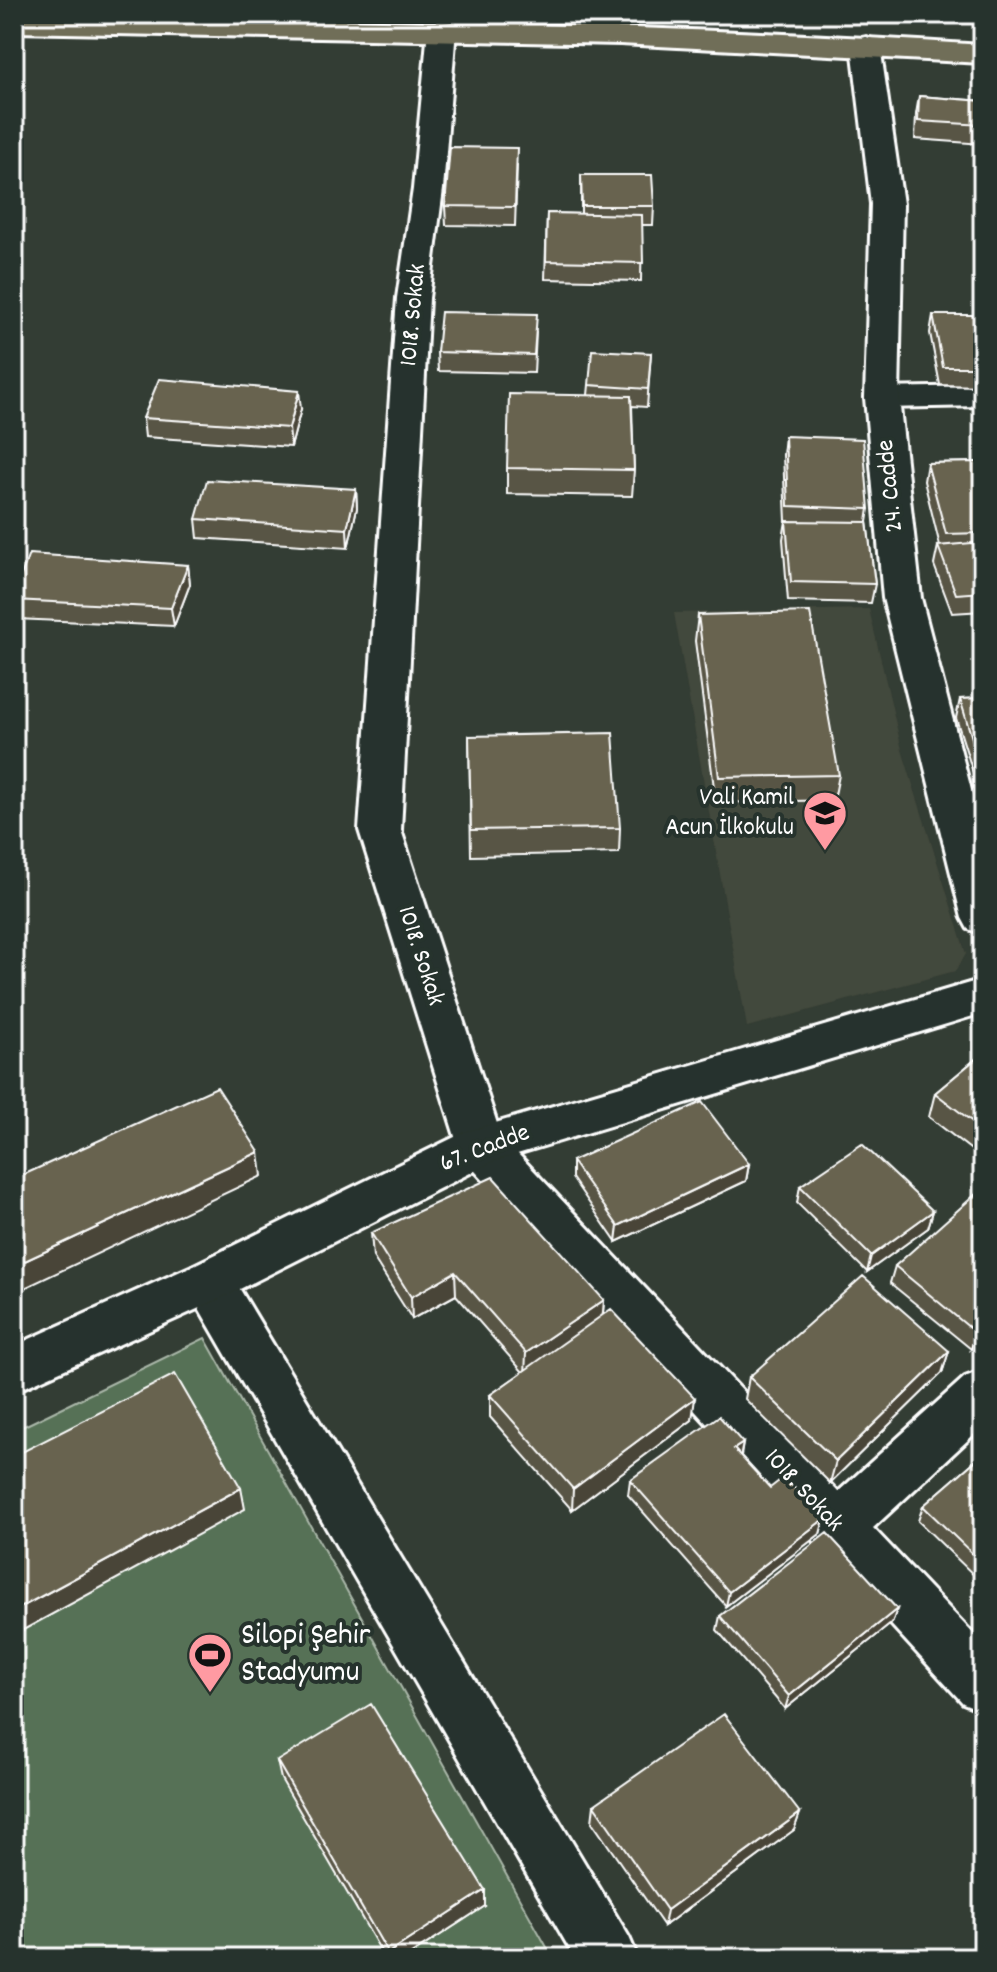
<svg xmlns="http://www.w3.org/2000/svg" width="997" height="1972" font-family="Dekko,sans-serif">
<rect width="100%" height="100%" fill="#333d34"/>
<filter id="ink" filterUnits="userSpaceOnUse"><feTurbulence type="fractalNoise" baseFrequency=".0125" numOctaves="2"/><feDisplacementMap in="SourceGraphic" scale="16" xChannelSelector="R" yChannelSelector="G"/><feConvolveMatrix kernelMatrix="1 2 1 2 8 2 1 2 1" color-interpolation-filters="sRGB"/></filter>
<g filter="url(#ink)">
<path fill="#43483c" d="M869,609L902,750L966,954L955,971L747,1027L674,613Z"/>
<path fill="#577156" stroke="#abb8aa" stroke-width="2" d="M205,1338L553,1958H14V1431Z"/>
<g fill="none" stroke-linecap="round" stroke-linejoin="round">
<g stroke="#fff" stroke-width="6">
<path id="minor" d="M442,21L452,23L456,29L443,189L429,298L401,830L501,1136L838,1492L965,1377L983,1370V1426L873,1528L983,1644V1711L963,1703L465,1160L458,1146L359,830L397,298L413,189L428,29L432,23Z
M983,386V406L882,408L870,405L865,398L870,391L882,388Z
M209,1260L226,1266L629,1937L638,1958H575L192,1296L185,1281L192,1266Z"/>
</g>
<g stroke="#fff" stroke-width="6">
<path id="tertiary" d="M866,37L876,40L880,46L903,204L899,398L921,598L983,836V934L968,929L962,918L883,598L865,398L871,204L852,46L856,40Z
M983,979V1013L494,1161L226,1296L14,1392V1346L192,1266L465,1132Z"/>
</g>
<g stroke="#fff" stroke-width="6">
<path id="trunk" d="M14,16C337,19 660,24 983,45V63L620,44L14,32Z"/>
</g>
<use href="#minor" fill="#26332d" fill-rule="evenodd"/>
<use href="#tertiary" fill="#26332d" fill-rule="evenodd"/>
<use href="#trunk" fill="#706e59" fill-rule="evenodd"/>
</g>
<path fill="#595545" stroke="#fff" stroke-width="2" d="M919,96L983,101V144L915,139L916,114Z
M517,166L515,226L446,225L445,206Z
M581,175L654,206L653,225H642L641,281L545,279L547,213L581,214Z
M933,315H983V386L940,385L930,333Z
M536,332L534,373L438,371L437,352Z
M651,353L647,407L632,406L634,470L632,496L507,494V468L588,395L589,385Z
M301,409L291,447L145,437L143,418Z
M785,436L869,509L867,522L875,584L871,603L788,601L783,539L786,521L783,455Z
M983,462V611L952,613L934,565L938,546H940L924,481L927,463Z
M356,489L357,508L348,548L198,538L196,519Z
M188,565L190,584L174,626L16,619L14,608V595Z
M698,615L839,775L834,800L716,803L695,641Z
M983,698V779H975L956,718L960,699Z
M469,736L620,828L619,853L471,856Z
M983,1053V1159L929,1117L935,1093Z
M572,1161L749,1164L746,1181L616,1242L572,1178Z
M800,1186L933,1211L928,1228L867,1272L797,1203Z
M983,1197V1338L971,1349L890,1283L895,1266Z
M371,1233L604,1300L603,1315L692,1420L572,1510L490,1417V1395L523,1372L456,1295L412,1319L373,1257Z
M949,1351L942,1373L830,1483L745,1399L749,1377Z
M743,1443L741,1456L770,1488L824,1519L820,1534L726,1606L628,1495L630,1480Z
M983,1454V1584L918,1521L923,1506Z
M897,1609L892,1623L785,1709L717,1630L720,1616Z
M277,1761L485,1906L405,1958H385L281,1779Z
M594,1805L800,1813L794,1830L664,1926L592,1822Z"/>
<path fill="#484538" stroke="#fff" stroke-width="2" d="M299,391L301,409L291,447L289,428Z
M356,489L357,508L348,548L347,529Z
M188,565L190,584L174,626L171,608Z
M259,1152L262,1176L14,1293V1266Z
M749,1164L746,1181L616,1242L618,1226Z
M933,1211L928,1228L867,1272L871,1256Z
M455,1272L456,1295L412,1319L411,1297Z
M604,1300L602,1323L525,1375L526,1353Z
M983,1327V1338L971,1349L976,1333Z
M949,1351L942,1373L830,1483L836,1461Z
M695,1398L692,1420L572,1510L573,1489Z
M743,1443L740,1458L734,1449Z
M241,1488L245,1509L14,1635V1611Z
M824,1519L820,1534L726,1606L729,1592Z
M897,1609L892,1623L785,1709L789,1696Z
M800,1813L794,1830L664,1926L667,1910Z
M485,1890V1906L405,1958H389L388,1953Z"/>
<path fill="#676350" stroke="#fff" stroke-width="2" d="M919,96L983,101V125L918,121Z
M450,147L517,148L515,207L445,206Z
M581,175H652L654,206H582Z
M547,213L642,215L643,263L546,261Z
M441,312L537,314L534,355L437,352Z
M933,315H983V367H943Z
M592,350L651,353L648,389L589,385Z
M159,379L299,391L289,428L143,418Z
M509,394L631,396L634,470L507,468Z
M785,436L863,439L869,509L788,506Z
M983,462V533L946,534L927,463Z
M207,480L356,489L347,529L196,519Z
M786,521L867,522L875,584L791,582Z
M983,542V592L956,594L938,546Z
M29,554L188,565L171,608L14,600V595Z
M810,612L839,775L719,777L698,615Z
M983,698V760L979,761L960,699Z
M613,733L620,828L471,830L469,736Z
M983,1053V1130L935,1093Z
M217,1087L259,1152L14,1266V1179Z
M702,1102L749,1164L618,1226L572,1161Z
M862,1144L933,1211L871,1256L800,1186Z
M493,1177L604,1300L526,1353L455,1272L411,1297L371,1233Z
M977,1193L983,1197V1327L976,1333L895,1266Z
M863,1276L949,1351L836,1461L749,1377Z
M611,1309L695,1398L573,1489L490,1395Z
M175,1374L241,1488L14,1611V1456Z
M719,1416L743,1443L734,1449L770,1488L784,1477L824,1519L729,1592L630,1480Z
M983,1454V1564L923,1506Z
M827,1533L897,1609L789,1696L720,1616Z
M371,1704L485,1890L388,1953L277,1761Z
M724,1714L800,1813L667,1910L594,1805Z"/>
</g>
<defs>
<g id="school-pin" transform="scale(2.3)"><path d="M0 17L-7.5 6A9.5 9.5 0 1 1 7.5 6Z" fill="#ff9aa2" stroke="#26332d"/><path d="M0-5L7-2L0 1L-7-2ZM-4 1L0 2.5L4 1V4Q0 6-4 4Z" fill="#111"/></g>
<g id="stadium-pin" transform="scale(2.3)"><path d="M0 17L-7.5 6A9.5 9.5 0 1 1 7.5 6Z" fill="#ff9aa2" stroke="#26332d"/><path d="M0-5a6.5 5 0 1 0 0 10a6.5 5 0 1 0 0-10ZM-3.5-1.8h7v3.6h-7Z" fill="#111"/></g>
</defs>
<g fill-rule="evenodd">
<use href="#school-pin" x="825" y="813"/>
<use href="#stadium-pin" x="210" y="1655"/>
</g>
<g text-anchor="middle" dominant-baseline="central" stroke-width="8" stroke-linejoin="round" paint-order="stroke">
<g font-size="26" fill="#fff" stroke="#26332d">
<text transform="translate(414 315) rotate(-85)">1018. Sokak</text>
<text transform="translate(891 486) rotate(-96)">24. Cadde</text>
<text transform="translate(420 956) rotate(72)">1018. Sokak</text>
<text transform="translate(485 1149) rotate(-21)">67. Cadde</text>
<text transform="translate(803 1491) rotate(47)">1018. Sokak</text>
</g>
<g font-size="26" fill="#fff" stroke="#26332d" text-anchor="end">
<text x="794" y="798">Vali Kamil<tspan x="794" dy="30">Acun İlkokulu</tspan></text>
</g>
<g font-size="32" fill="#fff" stroke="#26332d" text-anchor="start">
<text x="241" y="1637">Silopi Şehir<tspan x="241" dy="37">Stadyumu</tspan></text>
</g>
</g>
<rect width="997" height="1972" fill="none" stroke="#26332d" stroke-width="48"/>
<rect x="24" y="24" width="949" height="1924" fill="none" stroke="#fff" stroke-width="3" filter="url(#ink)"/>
</svg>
